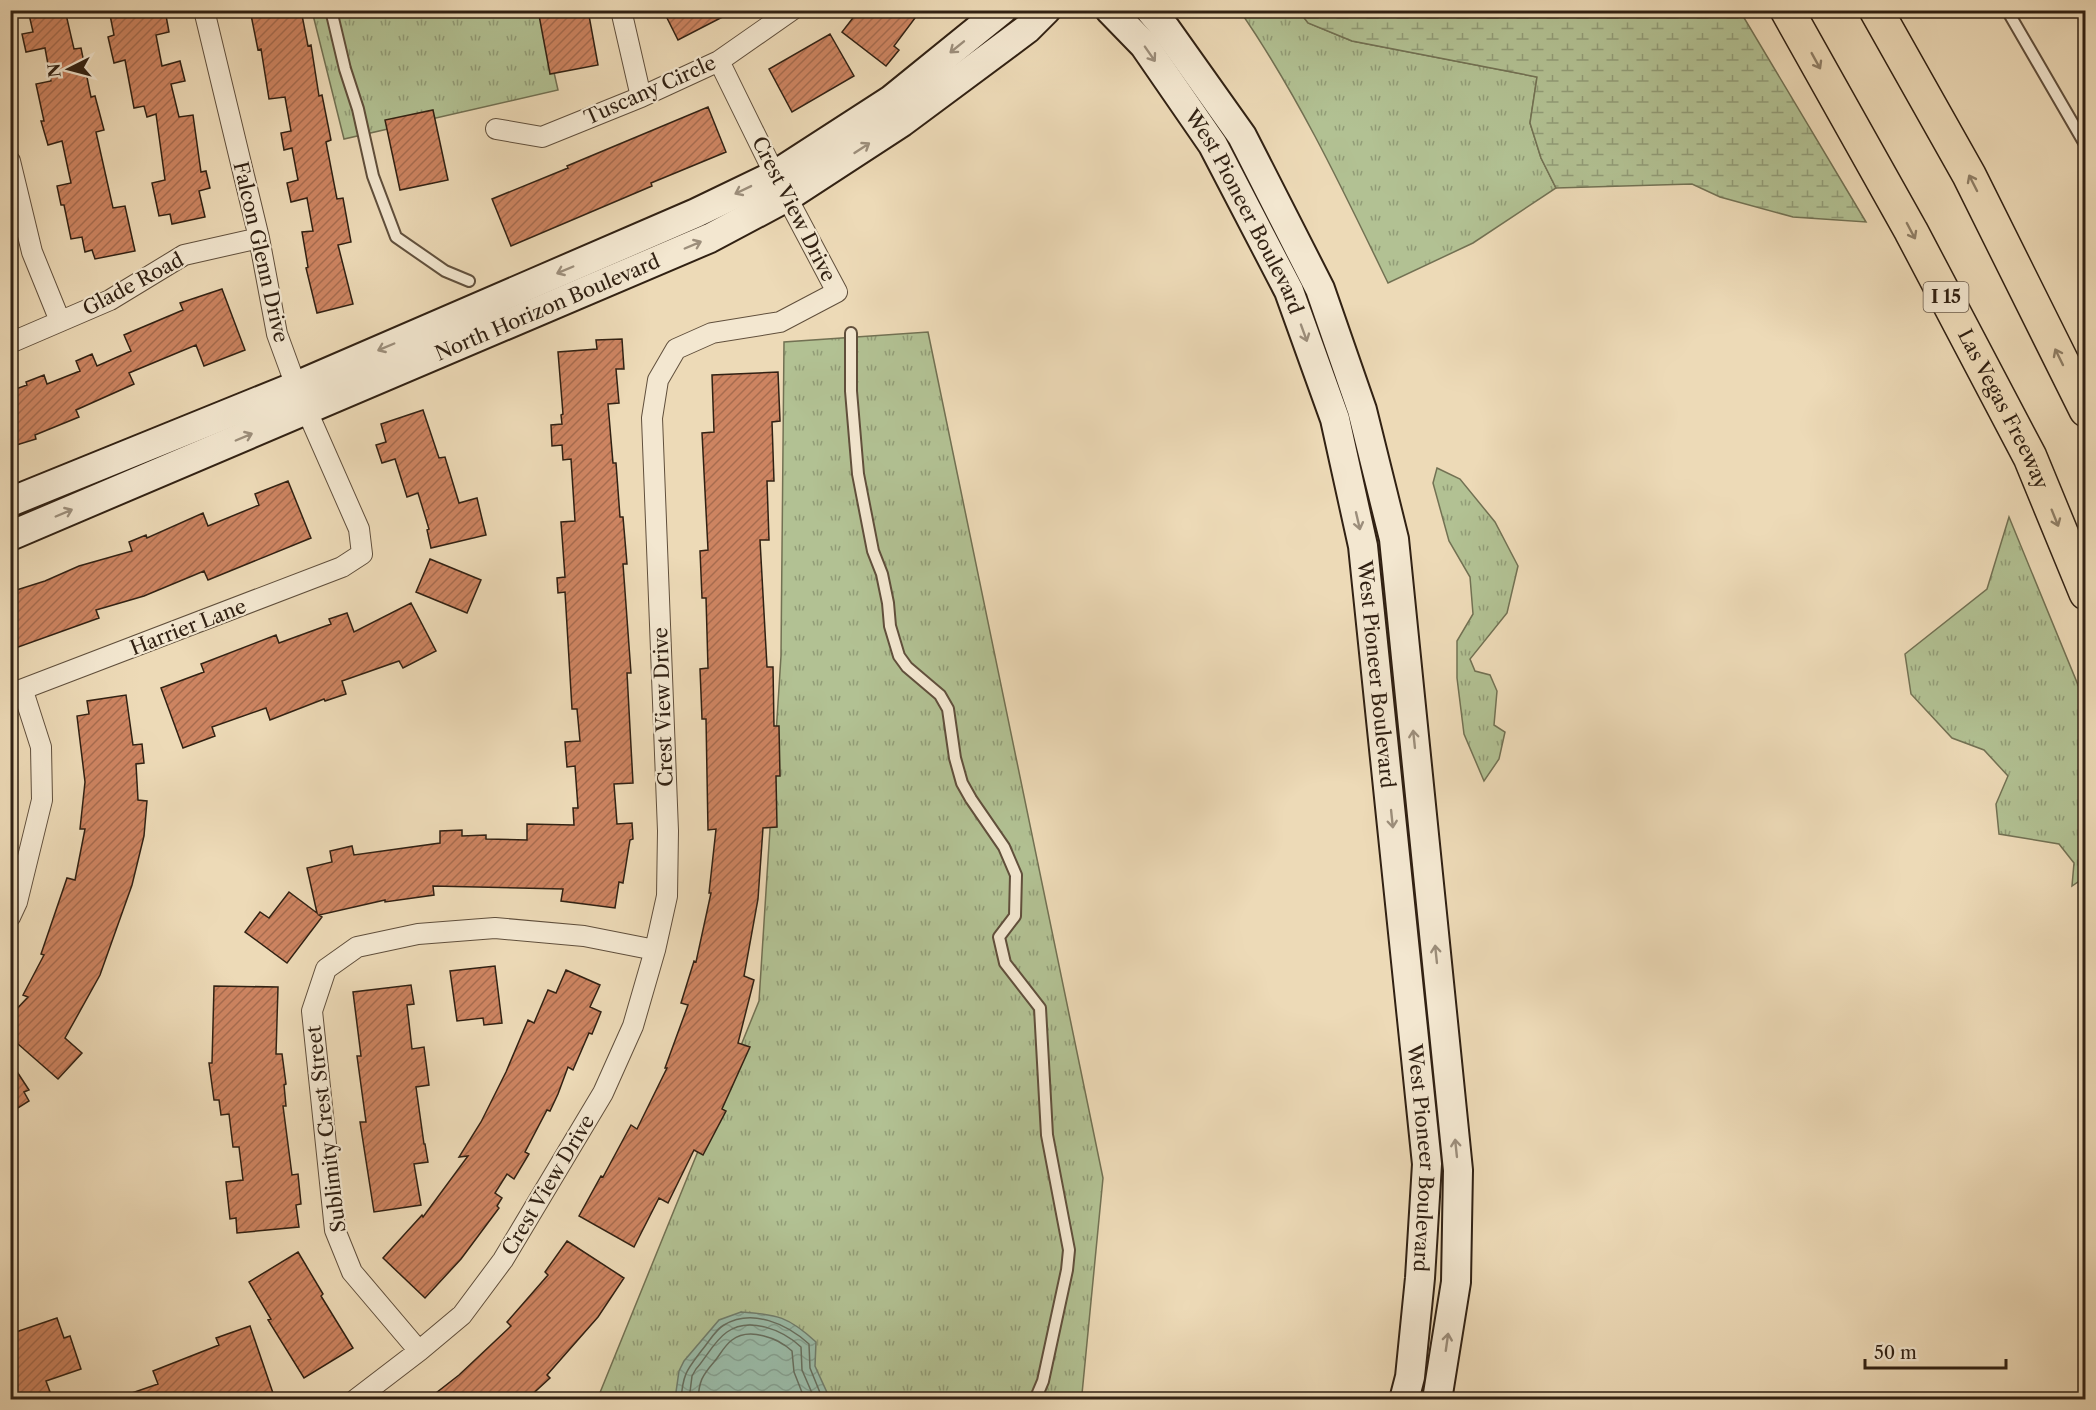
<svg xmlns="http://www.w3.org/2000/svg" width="2096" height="1410" font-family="'Libre Caslon Text',serif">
<defs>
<pattern id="grass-tufts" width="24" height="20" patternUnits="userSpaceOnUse" patternTransform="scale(1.5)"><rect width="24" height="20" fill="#b2c193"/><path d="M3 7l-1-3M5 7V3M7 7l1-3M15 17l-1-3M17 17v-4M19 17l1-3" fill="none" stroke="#919c77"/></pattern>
<pattern id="wetland-marsh" width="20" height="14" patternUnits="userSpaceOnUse" patternTransform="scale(1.5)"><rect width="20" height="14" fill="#b2c193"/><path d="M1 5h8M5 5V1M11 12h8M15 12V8" fill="none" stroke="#919c77"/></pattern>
<pattern id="water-waves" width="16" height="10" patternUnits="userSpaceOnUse" patternTransform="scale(1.5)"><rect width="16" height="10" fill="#9abba8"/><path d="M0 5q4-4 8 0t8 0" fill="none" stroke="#85a090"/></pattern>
<pattern id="building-hatch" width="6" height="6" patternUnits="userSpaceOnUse" patternTransform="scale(1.5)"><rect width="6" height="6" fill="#cd8461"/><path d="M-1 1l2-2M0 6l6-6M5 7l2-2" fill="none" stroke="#a76c4f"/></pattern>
</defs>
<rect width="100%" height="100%" fill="#eddab7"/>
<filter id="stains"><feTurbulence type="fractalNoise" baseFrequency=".00333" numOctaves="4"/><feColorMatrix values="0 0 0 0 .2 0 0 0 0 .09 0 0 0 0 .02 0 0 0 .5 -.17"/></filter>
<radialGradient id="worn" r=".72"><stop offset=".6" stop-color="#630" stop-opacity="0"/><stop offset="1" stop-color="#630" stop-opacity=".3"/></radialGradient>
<path fill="url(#grass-tufts)" stroke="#727153" stroke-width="1.5" d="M312,11H540L558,90L344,139Z
M1240,11H1299L1308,23L1352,41L1537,77L1530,123L1541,158L1556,188L1473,243L1388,283C1343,190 1298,95 1240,11Z
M928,332L1103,1178L1082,1394L1076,1400H597L759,1001L781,656L784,342Z
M1437,468L1460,479L1495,522L1518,566L1507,613L1470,659L1475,671L1490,675L1497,691L1494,725L1505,732L1499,759L1484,781L1464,734L1457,678V641L1473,614L1470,577L1449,541L1433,483Z
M2009,517L2085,702V877L2072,886L2074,863L2059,844L1999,834L1996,804L2008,776L1984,750L1952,738L1911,694L1905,654L1987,589Z"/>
<path fill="url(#wetland-marsh)" stroke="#727153" stroke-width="1.5" d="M1299,11H1740L1866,222L1793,217L1720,197L1692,184L1556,188L1541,158L1530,123L1537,77L1352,41L1308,23Z"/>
<path fill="url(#water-waves)" stroke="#707d6c" stroke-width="1.5" d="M741,1312C777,1314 789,1317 816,1342L815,1366L830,1399H675L679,1371L684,1361L719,1320Z"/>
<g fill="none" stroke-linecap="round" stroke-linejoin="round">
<path stroke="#666e5e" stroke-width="1.5" d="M681,1400C683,1373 687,1370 702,1350C709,1342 715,1330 724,1325C752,1308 787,1324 809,1344L810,1368L823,1400
M689,1400L692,1376L696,1369C706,1358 714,1341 727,1332C749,1316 783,1330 801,1347L802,1370L815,1400
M698,1400C699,1381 702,1376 714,1362C720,1355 724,1346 732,1340C749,1327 778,1338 792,1351L794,1372L805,1400"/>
</g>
<path fill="url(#building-hatch)" stroke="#312113" stroke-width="1.5" d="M28,10H65L74,49L81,48L91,97L95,96L104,130L96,132L113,208L125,206L135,251L95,259L92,250L85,252L82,237L71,239L64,205H61L57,186L71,183L62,141L48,145L41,121H44L36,84L51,81L45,48L26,52L22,34L33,32Z
M109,10H165L169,32L156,35L162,66L180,61L185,81L171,84L179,117L193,115L201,172L206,171L210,188L199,191L205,217L172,224L170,214L159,216L152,183L165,180L156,114L147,117L144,106L134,108L125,60L114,63L108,37L114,35Z
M250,10H301L308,46L311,45L319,96L322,95L331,140L326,142L337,199L343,198L351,242L338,245L353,304L317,313L306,268L308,267L302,232L313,231L307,198L291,202L287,183L298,180L292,148L284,150L281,133L291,131L285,97L269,99L261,49L258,50Z
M538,10H588L598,65L550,74Z
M663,10H736L678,40Z
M859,10H921L894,46L899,50L886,66L842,32Z
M830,34L854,76L792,112L769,69Z
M708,107L726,152L651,183L652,186L511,246L492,199L568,168L567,166Z
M433,110L448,180L400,190L385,120Z
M222,289L245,350L204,366L196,345L129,373L134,384L76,410L79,417L35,435L36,439L10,447V391L27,385L26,382L44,375L47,384L80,371L76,361L92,354L97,366L131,351L124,335L183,310L180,303Z
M622,339L624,369H616L619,403L608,404L613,463H616L620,517H623L627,564H623L631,673H627L633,783L614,784L617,824L632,823L633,839L630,840L623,883L619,882L615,908L561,901L563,889L433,886L434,895L385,902V900L319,915L322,917L287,963L245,932L260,912L269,918L289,892L317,913L307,868L332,862L330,851L352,846L354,855L440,843V831L462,830V836L486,835V839L527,840V824L574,825L573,808H578L575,766L567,767L565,742L580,741L577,709H572L565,592L558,593L557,578L565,577L561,522L575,521L571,459L563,460L562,445L552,446L551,425L562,424L561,415L563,414L558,352L597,349L596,340Z
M778,372L780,421L772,422L774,481H767L769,540H760L767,667H773L774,726H779L780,776H776L777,827L763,828L758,899L744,976L754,980L738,1043L750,1047L722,1109L726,1111L703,1155L694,1150L668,1203L659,1198L634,1247L579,1216L601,1176L603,1177L631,1125L637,1129L667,1068H665L688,1005L681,1003L694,961L696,962L711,893H709L716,829L708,830L706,719H702L700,669L708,668L706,598H702L700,551L708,550L702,433L714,432L712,375Z
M423,410L439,458L445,457L459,503L477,498L486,535L431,548L427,530L429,529L418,493L407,497L395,459L382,463L376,445L386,442L381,424Z
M288,481L311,538L208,580L204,571L144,596L96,610L99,618L10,650V592L45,581L79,566L132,551L129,542L146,535L147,538L203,513L208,526L259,505L255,494Z
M430,559L481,580L467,613L416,592Z
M411,603L436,651L403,668L399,661L342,681L346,694L325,701L324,699L270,720L266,708L212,727L215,736L183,748L161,688L204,672L201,664L276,635L279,643L331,624L329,619L347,613L354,632Z
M126,695L133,745L142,744L144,763L136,764L138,800L147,801L144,836L132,885L100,975L65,1038L82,1053L58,1079L10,1037V1016L28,997L23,995L44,955L41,954L67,878L75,880L85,829H80L85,782L77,716L89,714L87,701Z
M495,966L502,1023L484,1025L483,1018L457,1021L450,971Z
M566,970L600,985L590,1007L601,1012L592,1034L589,1033L573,1070L568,1067L558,1094L550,1111L547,1110L525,1152L529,1154L514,1179L507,1174L495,1193L502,1198L497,1206L499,1208L461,1259L425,1298L383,1258L422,1215L423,1217L468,1156L459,1157L481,1122L506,1072L528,1020L534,1023L548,990L556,993Z
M411,985L414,1004L407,1005L412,1049L424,1047L429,1085L416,1087L424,1144H425L428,1162L414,1164L421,1205L374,1212L360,1122H366L357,1056H361L353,992Z
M214,986L278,987L276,1054H282L286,1084L284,1085L286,1106H283L292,1175L298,1174L301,1204L296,1205L299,1227L237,1233L236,1218L230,1219L226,1182L243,1180L239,1147H233L229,1114L221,1115L219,1100H214L209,1063H212Z
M10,1061L29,1090L24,1092L29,1101L10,1113Z
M567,1241L624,1278L598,1317L547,1375L550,1378L526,1400H427L459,1375L511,1326L507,1322L548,1275L545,1272Z
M298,1252L323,1294L321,1296L353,1348L304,1378L268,1320L271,1319L249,1282Z
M57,1318L64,1338L70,1336L81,1369L46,1381L53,1400H15L10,1387V1334Z
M250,1326L274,1396L264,1400H120V1397L158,1384L153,1371L219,1345L216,1338Z"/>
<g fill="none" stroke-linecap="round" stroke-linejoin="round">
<g stroke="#604f3c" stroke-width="14">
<path id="lane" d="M331,10L345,69L358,109L373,176L396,237L445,271L469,281
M2007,10L2086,146
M851,333V391L858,474L873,551L882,574L888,603L890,626L899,656L907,667L940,695L948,709L955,758L962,783L971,799L1004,847L1016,875L1015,916L999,937L1005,963L1040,1008L1047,1135L1069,1250L1067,1270L1043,1381L1035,1400"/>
</g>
<g stroke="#604f3c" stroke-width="22">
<path id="street" d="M621,10L641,97
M496,129L542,137L641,97L719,61L792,10
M10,161L32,252L60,321
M10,343L110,300L184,255L259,238
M10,694L342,567L362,554L359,529L296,386L277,334L259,238L204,10
M10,917L17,902L42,800L41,747L23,691
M419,1351L352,1272L335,1230L312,1011L326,969L357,947L418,934L495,928L584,936L655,950
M355,1400L419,1351L462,1315L503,1260L603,1093L633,1026L655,950L667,896L668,831L652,418L658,380L676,349L712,333L780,322L837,292L775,175L719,61"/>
</g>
<g stroke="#312113" stroke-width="32">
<g id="secondary">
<path id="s1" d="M1110,10L1144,45L1213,145L1289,291L1335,419L1363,546L1427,1164L1420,1278L1410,1377L1404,1400"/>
<path d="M1150,10L1166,29L1242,136L1320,289L1362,410L1394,539L1458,1170L1456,1282L1437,1400"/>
<path d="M10,502L296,386L696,213L775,175L891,100L1002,10"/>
<path id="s2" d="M10,536L710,238L787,197L902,122L1027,29L1046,10"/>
</g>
</g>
<g stroke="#312113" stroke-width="36">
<g id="highway">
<path id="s3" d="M1787,10L1911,231L2030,457L2086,593"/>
<path d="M1876,10L1969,175L2086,410"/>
</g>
</g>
<use href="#lane" stroke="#f3e7d0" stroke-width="10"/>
<use href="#street" stroke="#f3e7d0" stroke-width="20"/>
<use href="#secondary" stroke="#f3e7d0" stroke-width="28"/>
<use href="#highway" stroke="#eddab7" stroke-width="33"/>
</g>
<defs><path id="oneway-shaft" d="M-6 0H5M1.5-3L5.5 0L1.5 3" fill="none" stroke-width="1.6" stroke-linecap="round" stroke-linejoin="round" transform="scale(1.5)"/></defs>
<g stroke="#9c8e7b">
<use href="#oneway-shaft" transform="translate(957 47) rotate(141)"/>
<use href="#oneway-shaft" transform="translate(1150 54) rotate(55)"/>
<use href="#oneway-shaft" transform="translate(862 148) rotate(-33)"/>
<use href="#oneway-shaft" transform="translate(743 190) rotate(154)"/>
<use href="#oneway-shaft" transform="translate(693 245) rotate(-23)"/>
<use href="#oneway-shaft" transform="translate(565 270) rotate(157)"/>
<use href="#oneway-shaft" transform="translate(1304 333) rotate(70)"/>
<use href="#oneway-shaft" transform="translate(386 347) rotate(157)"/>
<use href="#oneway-shaft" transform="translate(244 437) rotate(-23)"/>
<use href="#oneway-shaft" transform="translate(64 513) rotate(-23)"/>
<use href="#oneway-shaft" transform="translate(1358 521) rotate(77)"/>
<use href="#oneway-shaft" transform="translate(1414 739) rotate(-96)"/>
<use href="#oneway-shaft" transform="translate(1392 819) rotate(84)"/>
<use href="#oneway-shaft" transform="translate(1436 954) rotate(-96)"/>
<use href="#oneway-shaft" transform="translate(1456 1148) rotate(-96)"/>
<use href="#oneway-shaft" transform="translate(1447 1342) rotate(-82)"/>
</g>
<g stroke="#8f7e65">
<use href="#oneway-shaft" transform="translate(1816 61) rotate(61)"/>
<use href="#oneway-shaft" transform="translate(1973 183) rotate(-117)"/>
<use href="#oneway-shaft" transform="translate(1911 231) rotate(62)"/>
<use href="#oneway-shaft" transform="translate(2059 357) rotate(-116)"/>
<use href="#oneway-shaft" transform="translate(2055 518) rotate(68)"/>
</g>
<g text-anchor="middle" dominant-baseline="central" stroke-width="4.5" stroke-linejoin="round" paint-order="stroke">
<rect fill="#f3e7d0" stroke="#6b5c4c" stroke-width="1.5" x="1923.5" y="282" width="45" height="30" rx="4.5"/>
<g font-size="18" font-weight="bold" fill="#312113">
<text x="1946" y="297">I 15</text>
</g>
<g font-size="20" fill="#312113" stroke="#f3e7d0">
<text transform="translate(650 90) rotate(-24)">Tuscany Circle</text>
<text transform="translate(794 209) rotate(63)">Crest View Drive</text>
<text stroke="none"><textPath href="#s1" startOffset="244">West Pioneer Boulevard</textPath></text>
<text transform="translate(261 252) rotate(77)">Falcon Glenn Drive</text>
<text transform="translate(133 284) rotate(-28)">Glade Road</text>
<text stroke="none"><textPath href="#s2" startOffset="584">North Horizon Boulevard</textPath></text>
<text stroke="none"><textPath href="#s3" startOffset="454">Las Vegas Freeway</textPath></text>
<text transform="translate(188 627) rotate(-21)">Harrier Lane</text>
<text stroke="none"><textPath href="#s1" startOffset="730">West Pioneer Boulevard</textPath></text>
<text transform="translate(663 707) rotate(-92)">Crest View Drive</text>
<text transform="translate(326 1129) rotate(-97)">Sublimity Crest Street</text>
<text stroke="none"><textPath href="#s1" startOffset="1216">West Pioneer Boulevard</textPath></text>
<text transform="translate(548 1185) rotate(-59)">Crest View Drive</text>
</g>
</g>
<rect width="2096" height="1410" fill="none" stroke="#eddab7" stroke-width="36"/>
<rect x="12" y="12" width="2072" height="1386" fill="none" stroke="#312113" stroke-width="3"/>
<rect x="18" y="18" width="2060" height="1374" fill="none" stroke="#312113" stroke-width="1.5"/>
<g transform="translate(69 69) rotate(264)" stroke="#f3e7d0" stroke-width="4.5" paint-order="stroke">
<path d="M0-4.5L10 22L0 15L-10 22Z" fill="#312113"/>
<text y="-9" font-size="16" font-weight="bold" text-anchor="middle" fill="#312113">N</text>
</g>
<path d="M1865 1359v9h141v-9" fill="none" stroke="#312113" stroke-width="3"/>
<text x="1874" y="1359" font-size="18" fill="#312113" stroke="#f3e7d0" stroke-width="4.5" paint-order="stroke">50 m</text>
<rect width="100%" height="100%" filter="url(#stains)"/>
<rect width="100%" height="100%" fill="url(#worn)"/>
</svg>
